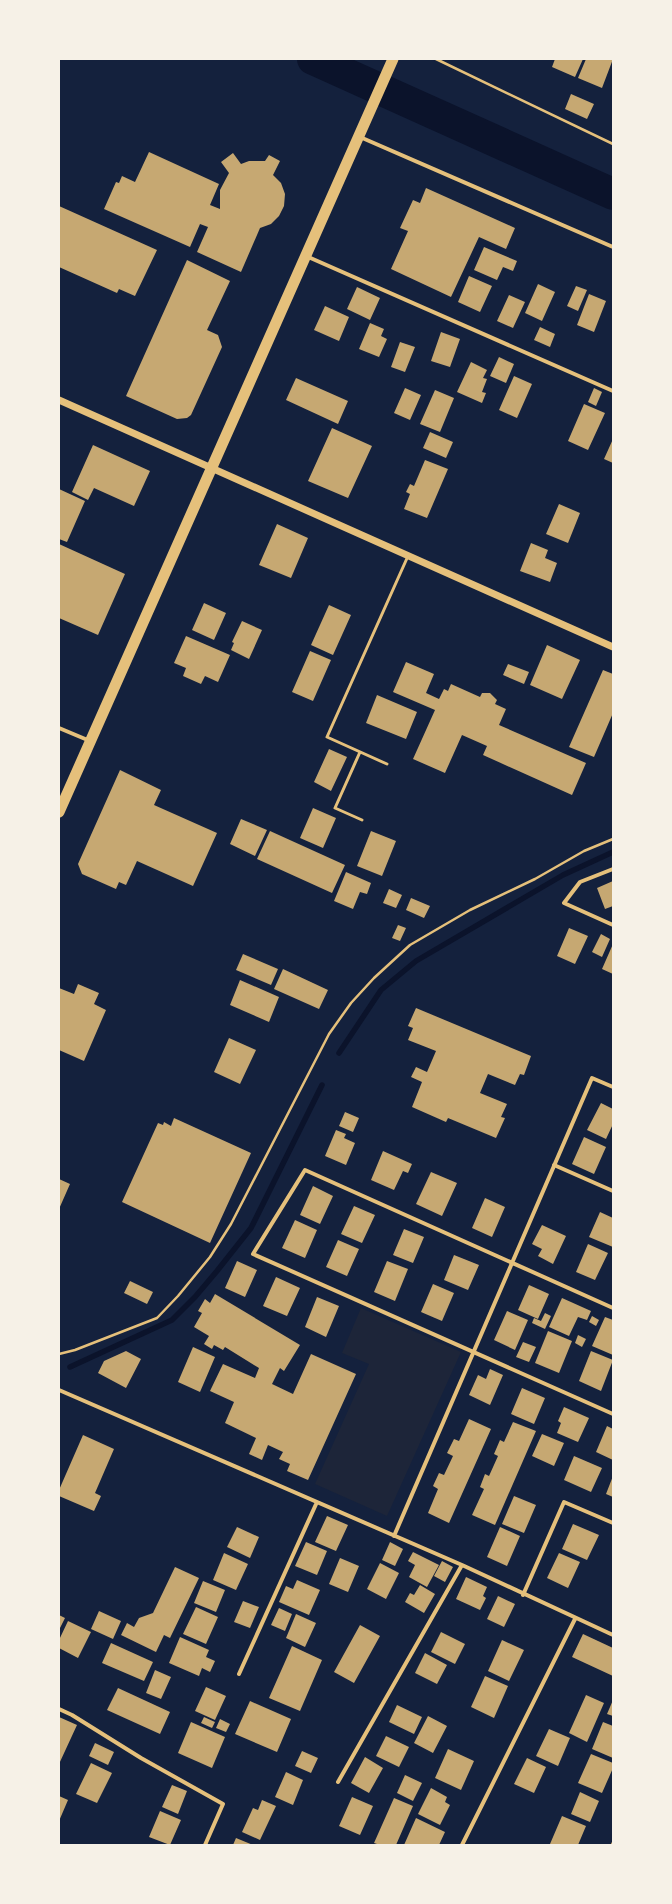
<svg xmlns="http://www.w3.org/2000/svg" width="672" height="1904" font-family="'PT Sans',sans-serif">
<rect width="100%" height="100%" fill="#14213d"/>
<path fill="#1d2539" d="M361,1308L461,1352L387,1516L315,1484L369,1364L342,1353Z"/>
<g fill="none" stroke-linecap="round" stroke-linejoin="round">
<path stroke="#0b132b" stroke-width="5.5" d="M339,1053L381,990L416,961L563,875L613,852
M70,1367L172,1320L195,1297L217,1271L251,1228L322,1085"/>
<path stroke="#0b132b" stroke-width="32" d="M313,59L613,194"/>
</g>
<path fill="#c6a872" d="M555,59H583L575,77L552,67Z
M586,59H613L602,88L578,78Z
M571,94L594,104L587,119L565,109Z
M149,152L219,184L210,205L220,209V190L229,173L221,162L233,153L241,164L249,161H265L269,155L280,161L273,175L281,183L285,194L284,206L279,216L271,224L260,228L241,272L197,252L208,227L200,224L190,247L104,209L116,182L119,183L122,176L135,182Z
M426,188L515,228L506,249L479,237L451,297L391,269L408,231L400,228L413,200L420,203Z
M59,206L157,250L135,296L119,289L117,293L59,267Z
M484,247L517,261L513,271L503,267L497,280L474,270Z
M187,260L230,281L207,330L218,335L222,347L191,415L187,418L177,419L126,396Z
M469,276L492,286L480,312L458,302Z
M538,284L555,292L542,321L525,313Z
M576,286L587,290L578,311L567,306Z
M357,287L380,298L370,320L347,309Z
M589,294L606,301L594,332L577,325Z
M509,295L525,302L513,328L497,321Z
M325,306L349,317L339,341L314,330Z
M370,323L384,329L381,336L387,339L379,357L359,349Z
M540,327L555,334L550,347L534,340Z
M441,332L460,339L450,367L431,361Z
M400,342L415,347L405,372L391,367Z
M499,357L514,364L506,383L490,376Z
M471,362L487,370L483,378L487,379L482,392L486,393L482,403L457,392Z
M514,376L532,384L517,418L499,410Z
M296,378L348,401L338,424L286,400Z
M405,388L421,395L410,420L394,413Z
M594,388L602,392L596,406L588,402Z
M435,390L454,398L440,432L420,424Z
M584,404L605,413L588,450L568,441Z
M332,428L372,446L348,498L308,481Z
M430,432L453,442L446,458L423,448Z
M613,439V463L604,459Z
M93,445L150,471L134,506L94,488L88,500L72,492Z
M425,460L448,469L427,518L404,509L410,494L406,492L410,484L414,486Z
M59,489L85,501L67,542L59,539Z
M559,504L580,513L568,543L546,534Z
M277,524L308,538L291,578L259,565Z
M531,543L548,550L545,558L557,563L550,582L520,571Z
M59,544L125,574L98,635L59,618Z
M204,603L226,613L214,640L192,630Z
M329,605L351,615L333,655L311,645Z
M242,621L262,630L249,659L231,650L234,643L232,642Z
M186,636L230,655L218,682L205,676L201,684L183,676L186,668L174,663Z
M547,645L580,660L562,699L530,685Z
M310,651L331,660L313,701L292,692Z
M406,662L434,674L426,693L439,699L444,689L448,691L451,684L480,697L482,693H490L497,700L495,704L506,709L499,725L586,763L572,795L483,755L487,746L462,735L445,773L413,759L435,710L393,692Z
M508,664L529,672L524,684L503,675Z
M603,670L613,674V713L594,757L569,747Z
M377,695L417,712L406,739L366,723Z
M329,749L347,757L331,791L314,782Z
M120,770L161,790L154,805L217,833L193,886L137,861L126,885L119,882L116,889L82,874L78,864Z
M313,808L336,818L323,848L300,838Z
M241,819L267,830L255,856L230,844Z
M270,831L345,865L332,893L257,859Z
M371,831L396,841L382,876L357,866Z
M346,872L371,883L367,894L360,892L353,909L334,901Z
M613,881V906L605,909L597,888Z
M389,889L402,895L396,908L383,903Z
M411,898L430,906L424,918L406,910Z
M398,925L406,928L400,941L392,938Z
M569,928L588,936L575,964L557,956Z
M601,934L610,939L602,957L592,952Z
M613,944V974L602,969Z
M243,954L278,969L271,985L236,970Z
M283,969L328,990L319,1009L274,989Z
M240,980L279,997L269,1022L230,1005Z
M78,984L99,993L94,1004L106,1010L84,1061L59,1050V988L74,994Z
M416,1008L531,1056L524,1075L520,1074L515,1085L488,1074L480,1093L507,1104L501,1117L505,1118L496,1138L448,1118L446,1122L412,1107L422,1082L411,1077L416,1067L427,1072L436,1051L408,1040L413,1028L408,1026Z
M229,1038L256,1050L240,1084L214,1072Z
M601,1103L613,1109V1124L606,1139L587,1130Z
M345,1112L359,1118L353,1132L339,1126Z
M174,1118L251,1153L210,1243L122,1202L158,1123L163,1125L164,1122L171,1126Z
M336,1130L346,1134L344,1138L355,1143L346,1165L325,1156Z
M584,1137L606,1147L594,1174L572,1164Z
M383,1151L412,1164L408,1173L403,1171L394,1190L371,1180Z
M431,1172L457,1183L442,1216L416,1204Z
M59,1179L70,1184L59,1209Z
M313,1186L333,1196L320,1224L300,1215Z
M485,1198L505,1207L492,1237L472,1228Z
M354,1206L375,1215L362,1243L341,1234Z
M600,1212L613,1218V1247L589,1237Z
M295,1220L317,1230L305,1258L282,1248Z
M542,1225L566,1236L553,1264L538,1256L542,1249L532,1244Z
M404,1229L424,1237L413,1263L393,1255Z
M338,1240L359,1249L347,1276L326,1267Z
M588,1244L608,1253L595,1280L576,1272Z
M454,1255L479,1265L468,1290L444,1280Z
M237,1261L257,1270L245,1297L225,1288Z
M387,1261L408,1269L395,1301L374,1292Z
M276,1277L300,1288L287,1316L263,1306Z
M130,1281L153,1292L147,1304L124,1293Z
M433,1284L454,1293L442,1321L421,1312Z
M529,1285L549,1294L538,1319L518,1310Z
M215,1294L300,1345L284,1371L280,1368L272,1384L293,1394L311,1354L356,1374L308,1480L287,1471L290,1464L279,1459L283,1452L268,1445L262,1460L249,1454L256,1438L225,1423L234,1402L210,1391L223,1364L255,1378L259,1368L225,1347L223,1350L214,1345L212,1349L204,1344L209,1336L194,1327L202,1313L198,1311L205,1299L210,1303Z
M317,1297L339,1306L326,1337L305,1327Z
M562,1298L591,1311L587,1320L578,1317L569,1336L549,1327Z
M507,1311L528,1320L515,1350L494,1340Z
M545,1313L551,1316L545,1329L532,1323L534,1318L541,1321Z
M592,1316L599,1320L596,1326L589,1322Z
M605,1317L613,1320V1355L592,1346Z
M548,1331L572,1341L559,1373L535,1363Z
M578,1335L586,1339L582,1347L575,1343Z
M523,1342L536,1347L529,1362L516,1357Z
M193,1347L215,1357L200,1392L178,1382Z
M126,1351L141,1359L126,1388L98,1373L104,1361Z
M591,1351L613,1360L601,1391L579,1381Z
M490,1369L503,1375L490,1405L469,1395L478,1375L486,1379Z
M522,1388L545,1398L534,1424L511,1414Z
M564,1407L589,1418L578,1442L557,1433L561,1423L558,1421Z
M469,1419L491,1429L449,1523L428,1513L438,1489L433,1486L439,1473L444,1475L453,1456L447,1453L454,1439L459,1441Z
M513,1422L536,1431L495,1525L472,1515L484,1489L480,1487L485,1474L489,1476L498,1456L494,1454L500,1440L504,1442Z
M607,1426L613,1429V1460L596,1452Z
M542,1434L564,1443L554,1466L532,1456Z
M83,1435L114,1449L95,1493L101,1496L94,1511L59,1496V1490Z
M574,1456L602,1468L591,1492L564,1480Z
M613,1476V1497L606,1494Z
M514,1496L536,1505L524,1533L502,1524Z
M327,1516L348,1525L336,1551L315,1542Z
M573,1524L599,1535L587,1560L562,1549Z
M237,1527L259,1537L250,1558L227,1547Z
M500,1527L520,1536L507,1566L487,1557Z
M306,1542L327,1551L317,1575L295,1566Z
M390,1542L403,1549L395,1566L382,1560Z
M413,1552L439,1565L427,1587L409,1577L415,1565L408,1561Z
M224,1553L248,1564L236,1590L213,1580Z
M559,1553L580,1562L568,1588L547,1578Z
M340,1558L359,1566L348,1592L329,1584Z
M442,1561L453,1567L445,1582L434,1576Z
M380,1563L399,1573L386,1599L367,1589Z
M175,1567L199,1578L170,1638L164,1635L156,1652L121,1635L127,1623L134,1627L139,1618L153,1613Z
M466,1577L487,1587L483,1596L486,1598L480,1610L456,1599Z
M297,1580L320,1590L309,1615L279,1602L286,1586L293,1589Z
M203,1581L225,1590L216,1612L194,1603Z
M420,1585L435,1594L424,1613L405,1602L410,1593L414,1595Z
M498,1596L515,1604L504,1627L487,1619Z
M243,1601L259,1607L250,1628L234,1622Z
M196,1607L218,1617L206,1644L183,1634Z
M279,1608L292,1614L285,1631L271,1625Z
M99,1611L121,1621L113,1639L91,1629Z
M296,1614L316,1623L305,1647L286,1638Z
M59,1615L65,1618L59,1630Z
M68,1621L91,1632L78,1658L59,1648V1640Z
M360,1625L380,1636L354,1683L334,1672Z
M441,1632L465,1644L455,1664L431,1652Z
M583,1634L613,1648V1676L572,1657Z
M180,1637L209,1650L206,1657L215,1661L210,1672L202,1668L199,1676L169,1663Z
M502,1640L524,1650L509,1681L488,1671Z
M111,1643L153,1662L144,1681L102,1663Z
M292,1646L322,1660L300,1711L269,1698Z
M425,1653L447,1665L437,1684L415,1673Z
M155,1670L171,1677L161,1699L146,1693Z
M485,1676L508,1686L494,1718L471,1707Z
M206,1687L226,1696L215,1720L195,1711Z
M118,1688L170,1712L160,1734L107,1710Z
M586,1695L604,1703L587,1742L569,1733Z
M613,1700V1716L607,1714Z
M250,1701L291,1719L277,1752L235,1734Z
M397,1705L422,1717L414,1734L389,1722Z
M428,1716L447,1726L433,1753L414,1743Z
M59,1717L77,1725L59,1764Z
M204,1717L215,1722L212,1728L201,1723Z
M220,1719L230,1724L226,1732L216,1728Z
M191,1722L225,1737L212,1768L178,1753Z
M603,1722L613,1726V1758L592,1749Z
M549,1729L570,1738L558,1766L536,1756Z
M386,1736L409,1747L399,1767L376,1756Z
M95,1743L114,1752L108,1765L89,1756Z
M448,1749L474,1761L461,1790L435,1778Z
M302,1751L318,1758L311,1773L295,1766Z
M591,1754L613,1763V1768L602,1793L578,1783Z
M365,1757L383,1768L369,1793L351,1783Z
M527,1758L546,1767L534,1793L514,1784Z
M91,1763L112,1773L97,1803L76,1794Z
M286,1772L303,1780L293,1805L275,1797Z
M405,1775L422,1783L413,1801L397,1793Z
M172,1785L187,1791L178,1814L162,1807Z
M431,1788L447,1797L445,1802L450,1805L440,1825L418,1814Z
M580,1792L599,1801L590,1822L571,1814Z
M59,1796L68,1800L59,1821Z
M352,1797L373,1806L360,1835L339,1826Z
M394,1798L413,1806L396,1845H380L374,1843Z
M262,1800L276,1806L260,1840L242,1832L253,1808L258,1810Z
M160,1811L181,1820L170,1845L149,1837Z
M562,1816L586,1826L578,1845L550,1844Z
M416,1818L445,1832L439,1845H404Z
M236,1838L253,1845H233Z"/>
<g fill="none" stroke-linecap="round" stroke-linejoin="round">
<path stroke="#e5c07b" stroke-width="2.5" d="M436,59L613,144
M59,1354L75,1350L157,1318L178,1296L210,1257L231,1224L329,1034L351,1003L374,978L410,945L470,910L535,879L584,851L613,839"/>
<path stroke="#e5c07b" stroke-width="3" d="M360,752L335,808L362,820
M387,764L327,737L408,556"/>
<path stroke="#e5c07b" stroke-width="4" d="M360,137L613,247
M306,256L613,391
M59,728L90,741
M613,869L580,882L564,903L613,925
M554,1165L613,1191
M613,1308L305,1170L253,1254L613,1414
M59,1390L462,1565L613,1635
M394,1536L592,1078L613,1087
M523,1595L564,1502L613,1523
M239,1674L317,1502
M59,1709L72,1715L141,1758L223,1804L205,1845
M338,1782L462,1565
M462,1845L575,1619
M613,1845V1844"/>
<path stroke="#e5c07b" stroke-width="7" d="M59,400L613,647"/>
<path stroke="#e5c07b" stroke-width="11" d="M59,812L393,59"/>
</g>
<rect width="672" height="1904" fill="none" stroke="#f6f1e7" stroke-width="120"/>
</svg>
